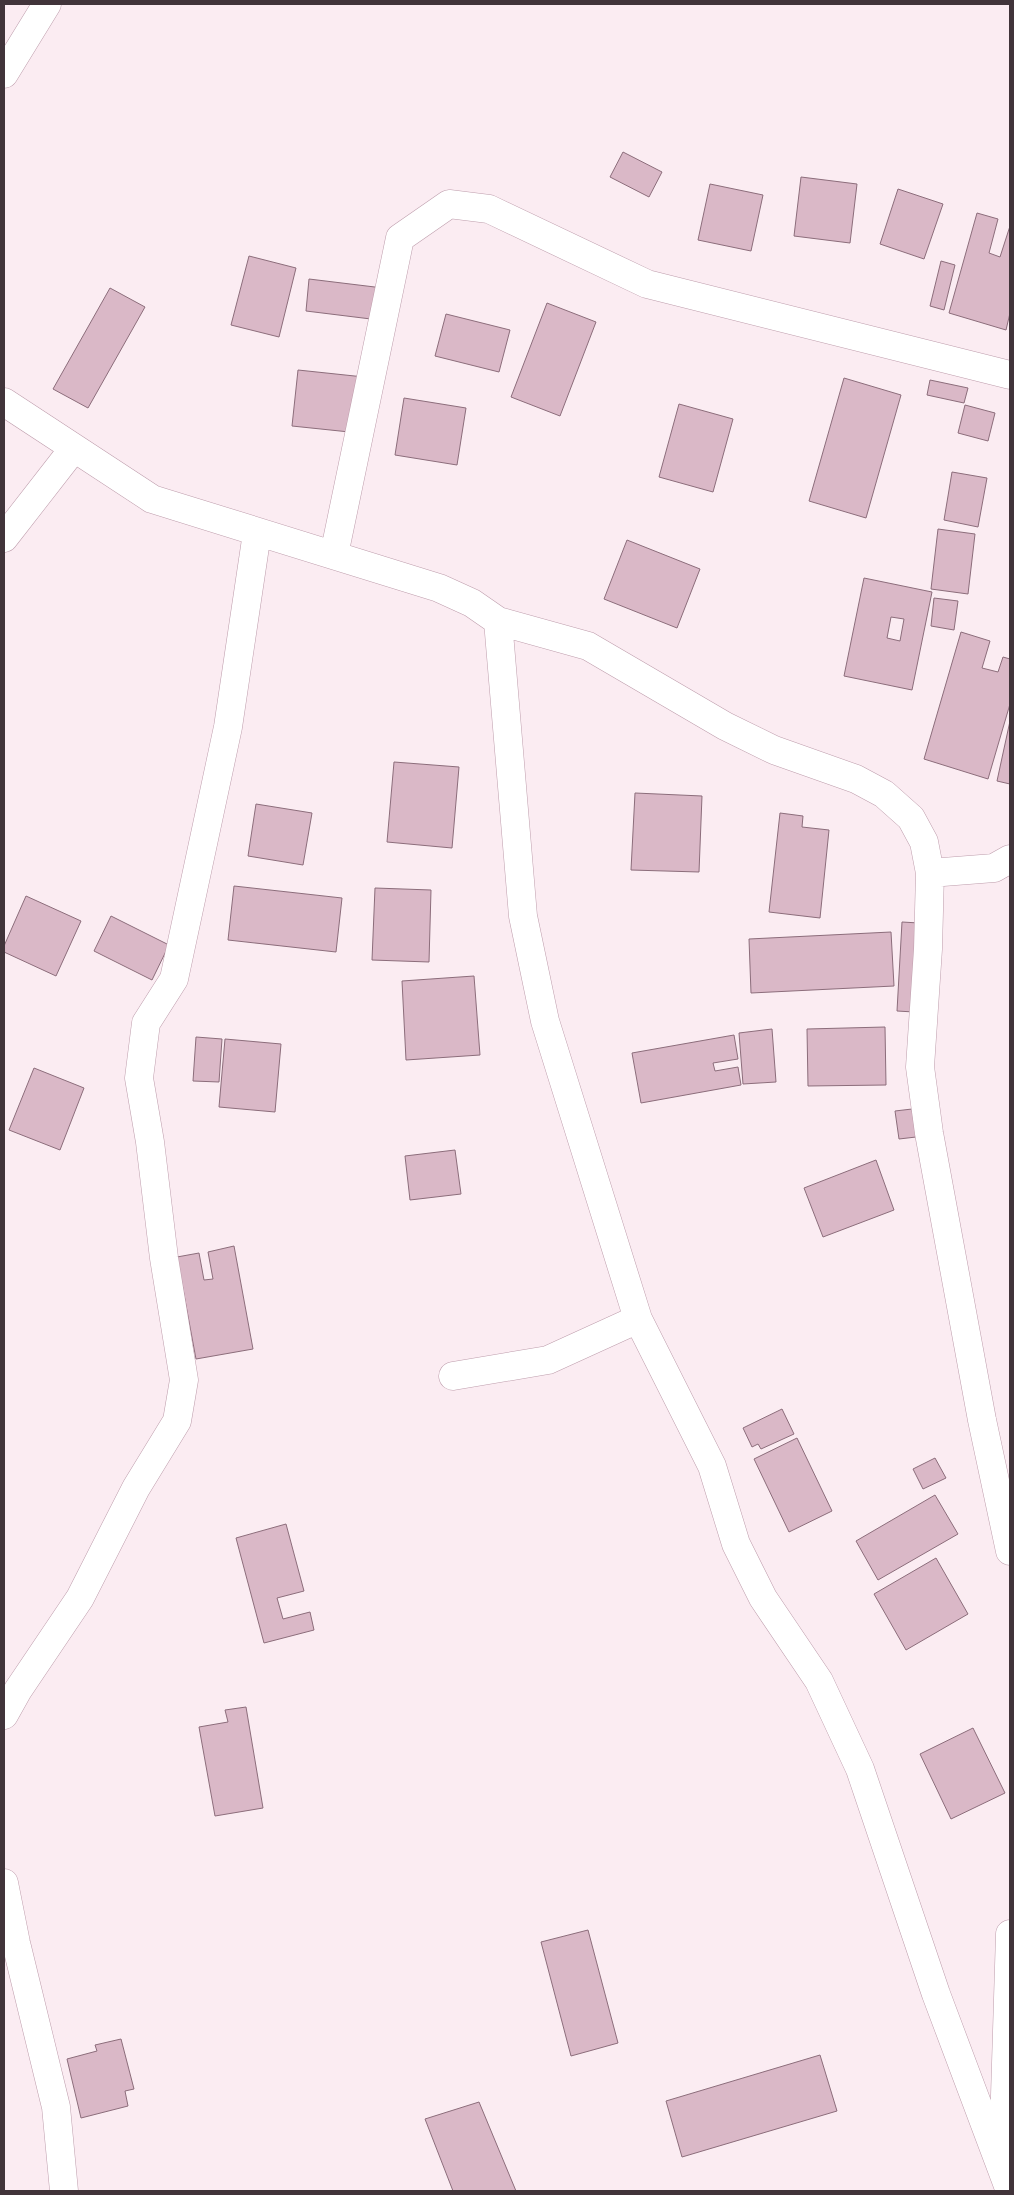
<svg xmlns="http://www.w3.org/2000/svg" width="1014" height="2195" font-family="'Golos Text',sans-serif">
<rect width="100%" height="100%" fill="#fbecf2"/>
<path fill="#dab8c7" stroke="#8c6d7b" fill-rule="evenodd" d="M623,152L662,172L649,197L610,177Z
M801,177L857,184L850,243L794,236Z
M710,184L763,195L751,251L698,240Z
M898,189L943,204L924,259L880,244Z
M977,213L998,219L989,253L1000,257L1010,226V313L1006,330L949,313Z
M249,256L296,268L279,337L231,325Z
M941,261L955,265L944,310L930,306Z
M309,279L383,288L379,320L306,311Z
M110,288L145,307L88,408L53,389Z
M547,303L596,322L560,416L511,397Z
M446,314L510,330L499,372L435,356Z
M298,370L364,377L359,433L292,426Z
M844,378L901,395L866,518L809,501Z
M930,380L968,388L964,403L927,395Z
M404,398L466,408L457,465L395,455Z
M679,404L733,419L713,492L659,477Z
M965,405L995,413L988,441L958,433Z
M952,472L987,478L978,527L944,520Z
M938,529L975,534L968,594L931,589Z
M627,540L700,569L677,628L604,599Z
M864,578L932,592L912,690L844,676ZM891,617L904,619L900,641L887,638Z
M934,598L958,601L954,630L931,626Z
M961,632L990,641L982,668L998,672L1003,657L1010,659V704L988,779L924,759Z
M1010,721V784L997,781Z
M394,762L459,767L452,848L387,842Z
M635,793L702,796L699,872L631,870Z
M256,804L312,813L303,865L248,856Z
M780,813L803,816L802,827L829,830L820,918L769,912Z
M234,886L342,898L336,952L228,940Z
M375,888L431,890L429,962L372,960Z
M26,896L81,921L56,976L4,952V946Z
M111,916L169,945L152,980L94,951Z
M902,922L919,923L914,1012L897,1011Z
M891,932L894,986L751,993L749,939Z
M474,976L480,1055L406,1060L402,981Z
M885,1027L886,1085L808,1086L807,1029Z
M772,1029L776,1082L743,1084L739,1033Z
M734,1035L738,1059L713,1063L715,1071L738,1067L741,1085L641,1103L632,1053Z
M196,1037L222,1039L219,1082L193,1081Z
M225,1039L281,1044L275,1112L219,1107Z
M34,1068L84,1088L60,1150L9,1130Z
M912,1109L916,1137L899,1139L895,1111Z
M455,1150L461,1194L410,1200L405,1156Z
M876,1160L894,1210L823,1237L804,1188Z
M234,1246L253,1349L196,1359L177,1257L199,1253L204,1280L213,1279L208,1252Z
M782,1409L794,1434L761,1449L758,1444L752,1447L743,1428Z
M797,1438L832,1511L789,1532L754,1459Z
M935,1458L946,1478L923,1489L913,1469Z
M935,1495L958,1534L878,1580L856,1541Z
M286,1524L304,1591L277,1598L283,1619L310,1612L314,1630L264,1643L236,1538Z
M936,1558L968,1614L906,1650L874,1594Z
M246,1707L263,1808L215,1816L199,1727L228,1722L225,1710Z
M973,1728L1005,1793L951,1819L920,1754Z
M588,1930L618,2043L571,2056L541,1942Z
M121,2039L134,2089L125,2091L128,2106L81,2118L67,2059L97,2051L95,2045Z
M820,2055L837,2111L682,2157L666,2101Z
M479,2102L516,2191H453L425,2119Z"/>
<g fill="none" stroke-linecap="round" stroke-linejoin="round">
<g stroke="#be9dac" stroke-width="29">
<path id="minor" d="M4,74L47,4
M4,402L152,499L439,588L472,603L498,621L523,916L545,1021L638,1319L712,1466L736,1544L763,1598L819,1681L860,1769L936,1994L1010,2191
M4,538L74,448
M334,555L400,238L449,204L489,209L647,284L1010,375
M498,621L588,646L725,726L774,750L856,779L884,794L911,818L924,842L930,873L928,949L920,1067L929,1133L982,1420L1010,1551
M930,873L994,868L1010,859
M453,1376L548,1360L638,1319
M4,1715L18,1690L80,1598L136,1488L177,1421L184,1380L164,1258L150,1142L139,1078L146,1023L174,979L228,727L257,533
M4,1883L16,1943L56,2107L64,2191
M1003,2160L1010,1934"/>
</g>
<use href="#minor" stroke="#fff" stroke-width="28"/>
</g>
<rect width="1014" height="2195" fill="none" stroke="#41343a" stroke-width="10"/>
</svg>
